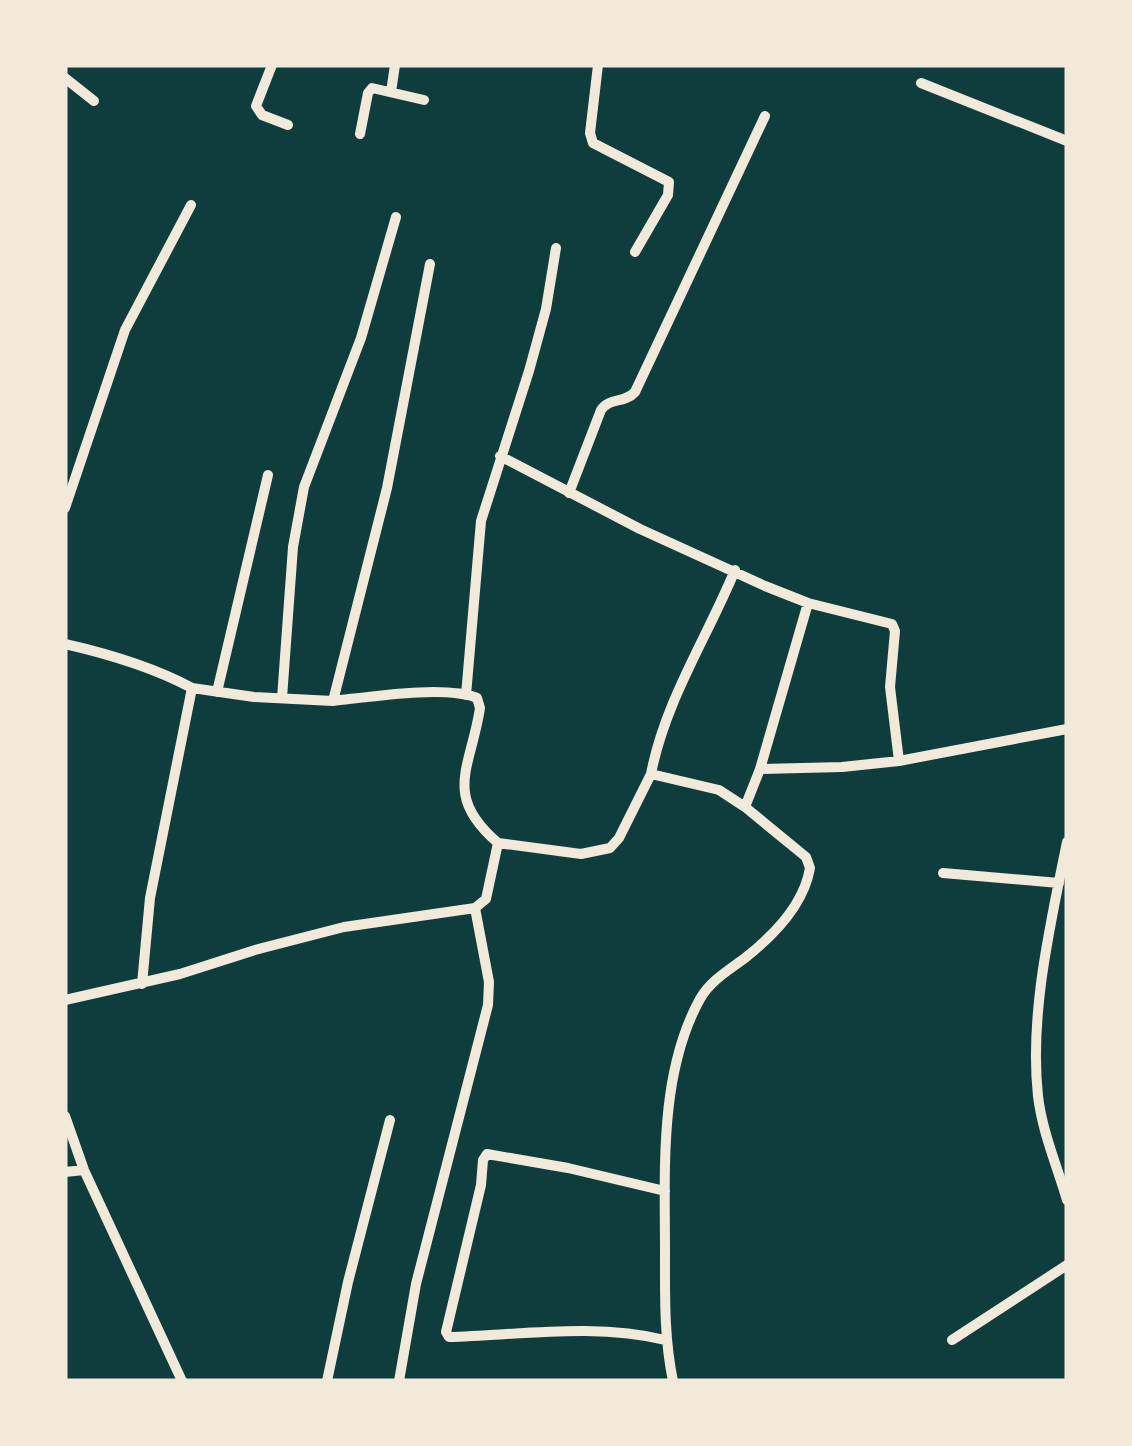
<svg xmlns="http://www.w3.org/2000/svg" width="1132" height="1446" font-family="'Libre Baskerville',serif">
<rect width="100%" height="100%" fill="#0f3d3e"/>
<g fill="none" stroke-linecap="round" stroke-linejoin="round">
<path stroke="#f1e9da" stroke-width="10" d="M272,65L256,106L262,115L288,125
M598,65L590,133L593,143L669,182L668,195L635,252
M65,78L94,101
M921,83L1067,141
M391,92L395,65
M360,134L368,93L372,88L424,100
M430,264L387,488L333,701C370,697 445,685 477,698L480,708C471,768 442,795 498,843
M500,456L640,529L765,586L808,603L892,624L895,631L890,687L899,761
M569,493L601,410C610,397 624,404 635,392L765,116
M65,508L125,330L191,205
M65,644C109,654 153,667 192,688L150,898L142,984
M192,688L254,697L333,701
M217,692L268,475
M466,695L481,521L529,371L546,309L556,248
M282,698L293,547L304,487L361,338L396,217
M760,769L808,603
M745,807L760,769L842,767L899,761L1067,729
M1067,842C1051,922 1029,1014 1038,1096C1042,1131 1057,1166 1067,1200
M943,873L1059,883
M65,1000L180,974L255,950L344,927L475,908L486,899L498,843L581,854L610,848L619,838L651,774
M65,1116L84,1170L182,1381
M65,1172L84,1170
M665,1191L568,1168L487,1154L483,1160L481,1185L446,1332L449,1337C520,1335 596,1323 665,1340
M952,1340L1067,1265
M327,1381L348,1282L390,1120
M399,1381L416,1284L488,1005L489,982L475,908
M673,1381C664,1338 665,1296 665,1252C665,1170 659,1073 700,999C710,981 729,970 745,958C773,936 804,904 810,868L806,857L745,807L719,790L651,774C665,701 707,638 735,570"/>
</g>
<rect width="1132" height="1446" fill="none" stroke="#f1e9da" stroke-width="135"/>
</svg>
